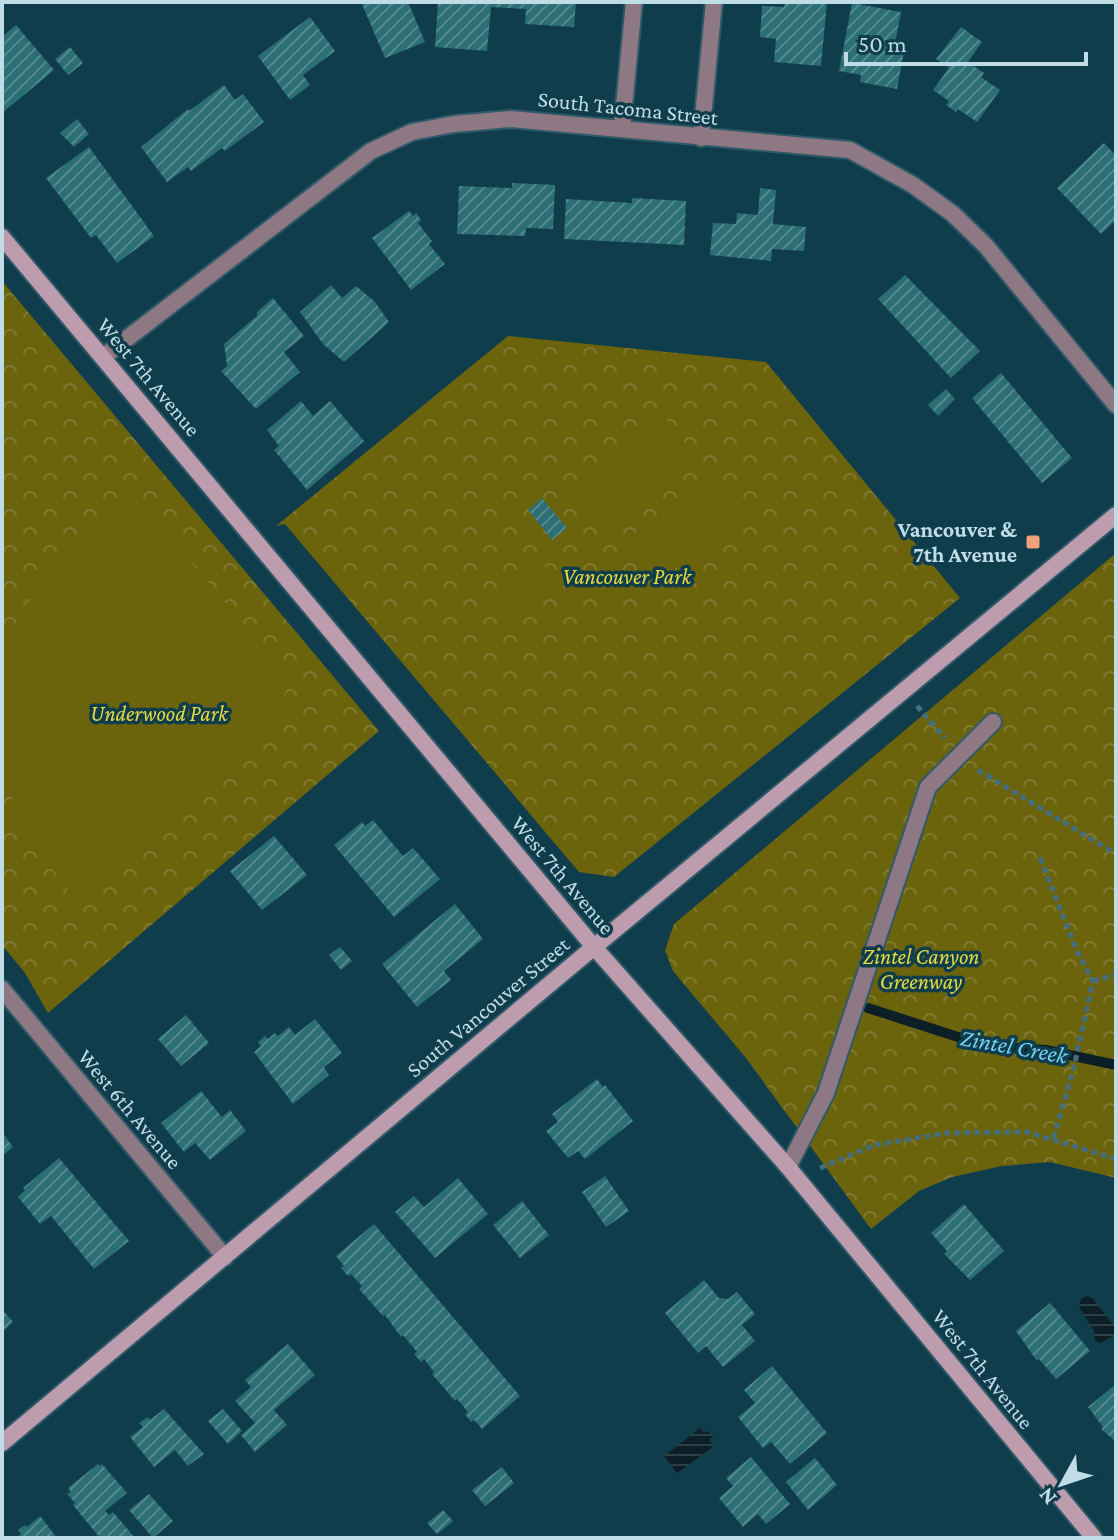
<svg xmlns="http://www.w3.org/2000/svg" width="1118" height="1540" font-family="'Crimson Pro',serif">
<defs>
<pattern id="park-crowns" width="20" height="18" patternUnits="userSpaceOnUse" patternTransform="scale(2)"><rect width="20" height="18" fill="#6c640c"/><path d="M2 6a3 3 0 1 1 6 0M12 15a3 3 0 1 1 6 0" fill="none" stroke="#7f7a2f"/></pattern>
<pattern id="water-rules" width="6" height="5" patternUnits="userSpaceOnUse" patternTransform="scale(2)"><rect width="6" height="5" fill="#0d1f26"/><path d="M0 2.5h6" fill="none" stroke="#2e3f46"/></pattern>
<pattern id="building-hatch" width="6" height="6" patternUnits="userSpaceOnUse" patternTransform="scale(2)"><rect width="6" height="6" fill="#2b6e74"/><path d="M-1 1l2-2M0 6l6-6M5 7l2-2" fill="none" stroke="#52898e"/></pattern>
</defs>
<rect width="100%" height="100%" fill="#103d4c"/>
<path fill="url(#park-crowns)" d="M2,281L379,731L48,1013L25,973L2,945Z
M508,336L766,362L960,598L614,877L579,872L285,524L276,526Z
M1116,553V1178L1050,1162L1002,1166L952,1177L919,1191L871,1229L746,1058L673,971L665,950L674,924Z"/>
<path fill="#6c640c" d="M664,417L698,458L610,531L576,490Z
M710,471L743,512L655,585L621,545Z
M133,494L290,679L271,731L77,902L23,830L2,768V668L10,633L68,541Z
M537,557L560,584L507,628L484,601Z"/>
<path fill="url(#water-rules)" d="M1087,1296L1092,1298L1115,1327L1113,1336L1101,1343L1095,1341L1094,1331L1079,1307L1081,1299Z
M700,1428L704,1433L708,1431L713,1437L709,1440L714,1446L677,1473L664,1456Z"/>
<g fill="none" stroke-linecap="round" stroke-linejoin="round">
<path stroke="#0d1f26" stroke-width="10" d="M868,1008L986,1046L1046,1050L1116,1065"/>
</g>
<path fill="url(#building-hatch)" d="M361,2H408L425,42L385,58Z
M438,2H576L574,27L525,24L526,9L491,7L487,51L435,47Z
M785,2H827L821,66L774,62L776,39L760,37L762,6L784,7Z
M852,3L901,12L895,44L905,46L897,89L860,82L861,75L839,71Z
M310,17L335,51L303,75L310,85L290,100L258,56Z
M16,25L54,70L2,113V37Z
M961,27L982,42L968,62L984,73L981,77L1000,90L977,122L958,109L956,112L946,105L949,101L933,90L949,68L936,59Z
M70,47L83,63L68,75L55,59Z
M224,85L235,100L243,94L264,122L225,151L222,148L191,171L188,167L167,182L141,147L188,109L189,111Z
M77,119L89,134L74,147L60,133Z
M1104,143L1116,156V220L1101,234L1057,188Z
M89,147L154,236L117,263L96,235L91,238L46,178Z
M512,183L555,185L553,229L526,228L525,236L457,234L459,186L512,188Z
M760,188L776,190L773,224L806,227L804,251L772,249L771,261L710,255L713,223L736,224L737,213L758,215Z
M632,198L686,201L684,245L564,239L566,199L632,203Z
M409,211L413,216L416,213L421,220L418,223L432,241L429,244L445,264L411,290L372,238Z
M905,275L980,351L951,378L878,299Z
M331,285L342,298L356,286L375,302L389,322L344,362L323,344L300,312Z
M273,298L304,336L284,352L300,372L256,409L221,371L227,366L224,344L257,316V312Z
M1001,373L1072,458L1042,483L972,398Z
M946,389L955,399L938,416L928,405Z
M301,401L313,416L330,401L364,441L307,490L274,450L279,446L267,430Z
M542,498L567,528L552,540L528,510Z
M373,820L403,856L413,848L440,879L394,917L334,845L362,822L365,826Z
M274,836L307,875L262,910L230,871Z
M455,904L483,939L444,971L451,980L417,1007L382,964Z
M340,947L352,961L341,970L329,955Z
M186,1015L209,1043L181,1066L158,1039Z
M315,1019L342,1053L324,1067L329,1075L293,1104L254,1052L261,1046L258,1042L265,1036L268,1039L275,1033L278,1036L289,1027L295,1035Z
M597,1079L603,1087L605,1085L633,1121L585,1159L578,1151L568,1158L546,1131L558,1122L552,1114Z
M201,1091L222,1117L230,1110L246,1131L210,1160L195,1143L184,1152L161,1123Z
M2,1132L13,1147L2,1156Z
M59,1158L129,1241L94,1269L51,1216L40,1224L18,1197L25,1190L23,1188Z
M605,1176L629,1211L606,1227L582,1192Z
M458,1178L488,1214L435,1258L395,1212L414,1196L424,1207Z
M522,1201L549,1235L520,1258L493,1225Z
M964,1204L1004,1251L970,1280L944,1254L947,1251L931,1233Z
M374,1224L520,1396L482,1429L474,1420L471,1422L465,1414L468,1412L457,1399L455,1401L432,1374L434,1372L424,1359L421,1362L414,1354L417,1352L403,1335L401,1337L385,1315L383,1316L359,1289L362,1286L351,1274L348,1276L341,1268L344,1266L336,1256Z
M704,1280L719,1298L728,1299L737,1292L755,1314L742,1325L755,1341L723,1367L706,1346L698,1353L665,1313Z
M1050,1303L1090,1351L1056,1379L1039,1359L1037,1361L1016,1331Z
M2,1309L13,1322L2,1332Z
M288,1344L315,1375L274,1410L287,1425L255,1452L241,1435L255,1423L235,1401L251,1387L245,1380Z
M772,1366L827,1433L790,1464L771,1442L763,1448L738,1417L755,1403L744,1390Z
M1116,1384V1442L1101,1429L1103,1427L1088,1407Z
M164,1409L204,1454L188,1466L175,1450L154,1467L130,1437L143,1427L139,1423L148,1417L150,1420Z
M223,1409L242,1431L228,1444L208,1421Z
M751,1457L790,1504L766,1524L758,1514L743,1527L719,1498L733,1486L726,1478Z
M815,1458L837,1485L808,1510L786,1482Z
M98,1464L100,1466L102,1464L127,1493L105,1511L109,1515L113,1512L135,1538H100L73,1505L75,1503L67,1494L71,1492L68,1488Z
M502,1467L514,1483L485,1506L472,1490Z
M149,1494L173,1521L153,1538L129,1510Z
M443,1510L453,1521L437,1534L427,1523Z
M40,1516L57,1538H16L21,1534L18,1530L25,1525L27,1527Z"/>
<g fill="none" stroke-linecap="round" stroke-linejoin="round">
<g stroke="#305a68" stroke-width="20">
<path id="lane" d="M788,1167L826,1093L928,787L993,722"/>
</g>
<g stroke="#305a68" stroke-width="20">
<path id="street" d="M622,128L634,2
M701,138L714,2
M103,357L371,151L412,132L454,124L511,119L850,150L913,185L953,214L986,246L1116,405
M2,989L225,1257"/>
</g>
<g stroke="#305a68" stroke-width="20">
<path id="secondary" d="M2,237L594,947L788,1167L1094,1538
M2,1443L594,947L1116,515"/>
</g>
<path stroke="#466d7b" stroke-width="5" stroke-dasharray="6 4" stroke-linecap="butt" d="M917,706L945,738
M978,770L1116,854
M1040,858L1077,951L1093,981L1074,1067L1053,1140
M1093,981L1116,975
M820,1168L874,1145L947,1133L1027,1132L1116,1159"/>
<use href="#lane" stroke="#8d7883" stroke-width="16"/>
<use href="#street" stroke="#8d7883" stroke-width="16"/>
<use href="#secondary" stroke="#bd9cae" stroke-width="16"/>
</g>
<rect fill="#f2a17e" stroke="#103d4c" stroke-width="3" x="1025" y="534" width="16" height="16" rx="4"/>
<g text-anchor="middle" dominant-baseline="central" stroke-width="7" stroke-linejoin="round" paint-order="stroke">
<g font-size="22" fill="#c0dce7" stroke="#103d4c">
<text transform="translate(628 108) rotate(6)">South Tacoma Street</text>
<text transform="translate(149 377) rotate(50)">West 7th Avenue</text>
<text transform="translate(563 875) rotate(50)">West 7th Avenue</text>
<text transform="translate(488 1007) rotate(-40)">South Vancouver Street</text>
<text transform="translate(130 1109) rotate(50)">West 6th Avenue</text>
<text transform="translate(983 1369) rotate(51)">West 7th Avenue</text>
</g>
<g font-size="22" font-weight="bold" fill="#c0dce7" stroke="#103d4c" text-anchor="end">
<text x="1017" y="529">Vancouver &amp;<tspan x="1017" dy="25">7th Avenue</tspan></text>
</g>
<g font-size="22" font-style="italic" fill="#e7da40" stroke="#103d4c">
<text x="627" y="576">Vancouver Park</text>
<text x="159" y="713">Underwood Park</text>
<text x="921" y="956">Zintel Canyon<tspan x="921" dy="25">Greenway</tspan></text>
</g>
<g font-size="24" font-style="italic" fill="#75d0f2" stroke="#103d4c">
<text transform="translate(1014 1046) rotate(10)">Zintel Creek</text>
</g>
</g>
<rect width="1118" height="1540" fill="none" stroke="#c0dce7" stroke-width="8"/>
<g transform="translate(1062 1484) rotate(230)" stroke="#103d4c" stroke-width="6" paint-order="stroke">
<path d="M0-6L14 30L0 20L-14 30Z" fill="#c0dce7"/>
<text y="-12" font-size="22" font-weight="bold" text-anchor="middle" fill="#c0dce7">N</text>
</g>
<path d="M846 52v12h240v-12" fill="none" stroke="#c0dce7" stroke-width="4"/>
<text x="858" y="52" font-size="24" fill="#c0dce7" stroke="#103d4c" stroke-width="6" paint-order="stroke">50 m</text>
</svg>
